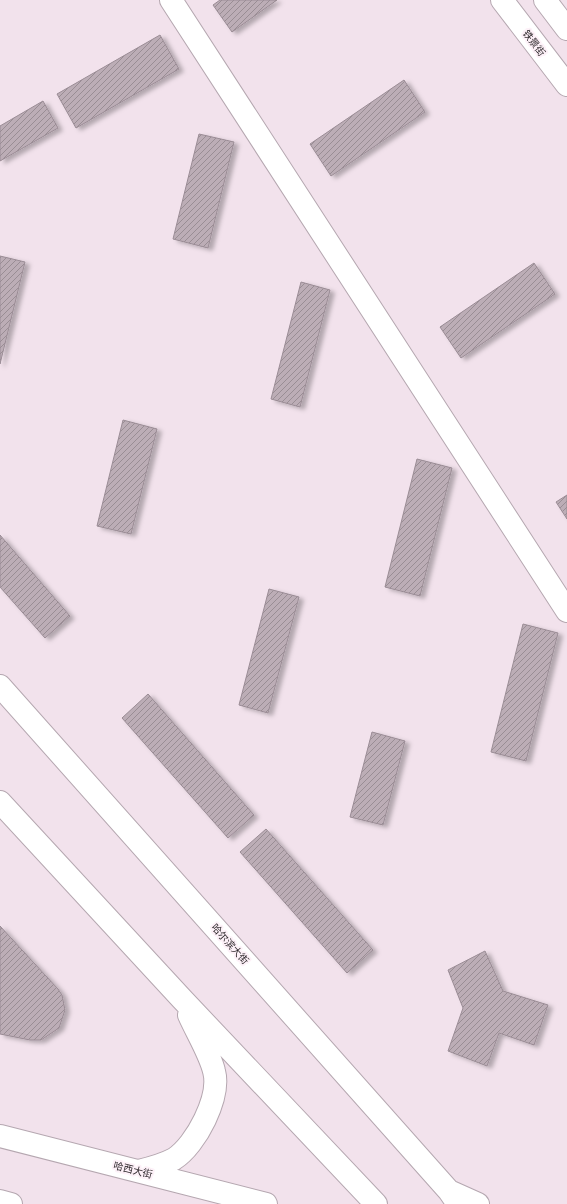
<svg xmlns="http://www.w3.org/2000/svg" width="567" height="1204" font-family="Montserrat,'Noto Sans SC',sans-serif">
<defs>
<pattern id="building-hatch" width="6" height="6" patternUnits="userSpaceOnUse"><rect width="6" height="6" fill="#bcadb6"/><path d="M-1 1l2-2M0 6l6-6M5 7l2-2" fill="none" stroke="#998d94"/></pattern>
<filter id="shadow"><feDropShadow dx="4.5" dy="2.5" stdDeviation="2" flood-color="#0004"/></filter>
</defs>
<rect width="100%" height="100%" fill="#f2e2ec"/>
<path fill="url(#building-hatch)" stroke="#9a8c95" filter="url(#shadow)" d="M220,0H277L232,32L213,5Z
M160,35L179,69L76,128L57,94Z
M404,80L425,112L331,176L310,144Z
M43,101L58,128L0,161V126Z
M199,134L234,142L208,248L173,239Z
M0,256L25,262L0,364Z
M534,263L555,294L461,358L440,327Z
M301,282L330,290L300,407L271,399Z
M123,420L157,429L131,534L97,526Z
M417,459L452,468L420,596L385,587Z
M567,495V519L556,502Z
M0,535L70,616L45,638L0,587Z
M269,589L299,597L268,713L239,705Z
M523,624L558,633L526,761L491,752Z
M148,694L254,815L228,838L122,718Z
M372,732L405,741L383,825L350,817Z
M266,829L373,950L347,973L240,852Z
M0,926L58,989L62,995L65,1010L59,1028L41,1040H30L0,1034Z
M485,951L503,991L548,1005L534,1045L499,1033L487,1066L448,1051L463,1008L448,970Z"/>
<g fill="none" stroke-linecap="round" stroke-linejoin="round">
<g stroke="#b5a7b0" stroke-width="24">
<path id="minor" d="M171,0L567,611"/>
</g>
<g stroke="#b5a7b0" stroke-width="24">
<path id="major" d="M502,0L567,85
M545,0L567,29
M0,686L449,1191L458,1204
M0,802L182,999L376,1204
M0,1136L266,1204
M139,1171C151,1168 163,1165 174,1159C196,1145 221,1097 214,1071C210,1054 196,1031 189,1015
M449,1191L478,1204
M0,1201L11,1204"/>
</g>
<use href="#minor" stroke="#fff" stroke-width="22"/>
<use href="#major" stroke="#fff" stroke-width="22"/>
</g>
<g text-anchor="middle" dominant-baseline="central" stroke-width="4" stroke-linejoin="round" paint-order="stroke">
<g font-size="10" fill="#2f292d" stroke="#fdf1f8">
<text transform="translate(534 43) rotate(53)">铁景街</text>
<text transform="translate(230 944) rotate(48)">哈尔滨大街</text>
<text transform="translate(133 1170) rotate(14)">哈西大街</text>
</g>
</g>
</svg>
